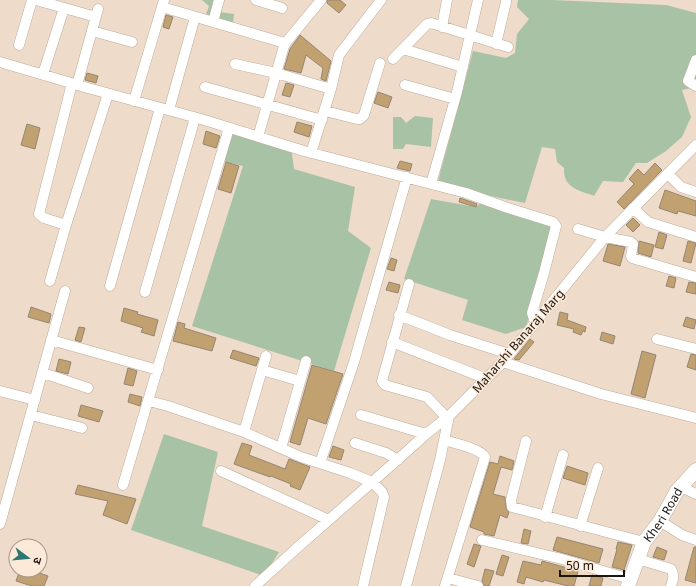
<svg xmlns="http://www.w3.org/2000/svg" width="696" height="586" font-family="'Noto Sans','Noto Sans Devanagari',sans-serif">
<rect width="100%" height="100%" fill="#efdbca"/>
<path fill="#a8c2a6" d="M202,0H214L213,11L234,14L232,31L215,18L206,14L209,6Z
M518,0H552L666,5L696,13V87L682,90L691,117L682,137L666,151L647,163H636L623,182L603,181L594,196C578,190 563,188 564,168L557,162L555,149L542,147L525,203L437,185L473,51L506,58L515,53L517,34L529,19L517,7Z
M415,116L433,118L431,147L406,144L403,149H393V117H401L406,123Z
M234,129L291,147L294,169L355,187L348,231L371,248L334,371L192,326L243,166L222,161Z
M487,198L555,224L526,327L506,334L462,320L468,300L404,279L431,199L476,207Z
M164,434L218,452L202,526L279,552L264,576L131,530Z"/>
<path fill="#c2a170" stroke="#938673" d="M327,0H340L346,5L339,13L327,3Z
M166,15L173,17L169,29L163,27Z
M300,35L331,61L326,81L321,79L323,68L306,55L301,73L284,69L290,49Z
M87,73L98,76L96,83L85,80Z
M286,83L294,85L290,97L282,95Z
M378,92L392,97L388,108L374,103Z
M297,122L312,126L309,137L294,132Z
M27,124L40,128L35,149L21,145Z
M206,131L220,136L216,148L203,144Z
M400,161L412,164L410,171L397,168Z
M226,162L239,166L231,193L218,189Z
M655,163L662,170L624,209L617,202L634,184L629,179L638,169L644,175Z
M665,190L696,201V216L678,211L677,214L659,208Z
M460,198L477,204L476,207L459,202Z
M633,218L640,225L633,232L626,225Z
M659,232L667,235L663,249L655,247Z
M639,241L654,245L651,257L638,253Z
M688,241L696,243L691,263L683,261Z
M608,244L625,247L620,266L603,261Z
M391,258L397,260L394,271L387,269Z
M669,276L676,278L674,288L666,286Z
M389,282L400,285L398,293L386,290Z
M689,282L696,283V294L686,292Z
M31,307L51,314L49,323L28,317Z
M124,308L138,312L137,314L158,320L154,336L141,332L143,328L121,321Z
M560,312L568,314L567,320L586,327L585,332L583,331L581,335L573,332L574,329L557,325Z
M686,317L696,320L694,329L683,326Z
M178,322L185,324L184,328L216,338L212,351L173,341Z
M79,327L85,328L81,342L75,340Z
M602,332L615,336L613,344L600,340Z
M530,339L534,342L519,360L514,359Z
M233,350L259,358L256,366L230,358Z
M642,351L656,355L645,398L631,394Z
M691,354L696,355V370L687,367Z
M59,359L71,362L68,374L56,371Z
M312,365L343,374L326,424L308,418L300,445L290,442Z
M128,368L137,371L133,386L124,384Z
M130,394L142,397L140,406L128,402Z
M81,405L103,411L99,422L78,416Z
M242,443L252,446L249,455L285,469L289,459L310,467L300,490L290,486L291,484L271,476L270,477L234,464Z
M333,446L344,450L341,460L329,457Z
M500,456L514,461L512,470L501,467L493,494L505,497L506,508L509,512L507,518L500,515L494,536L484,534V532L470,527L490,462L498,464Z
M567,466L588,473L585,485L563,478Z
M78,485L136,499L127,524L103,515L108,501L75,494Z
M524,529L531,531L528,544L521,543Z
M557,537L603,549L599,563L553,550Z
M618,542L632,545L624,570L612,567L617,549H616Z
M474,544L481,546L474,567L467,564Z
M657,547L667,551L664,560L653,557Z
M694,547H696V583L685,580Z
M502,555L509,557L503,576L496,574Z
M523,561L541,565L542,561L578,571L574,586H568L544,580L543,582L526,577L524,584L517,582Z
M485,569L494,571L489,586H484L482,581Z
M20,570H31L48,576L44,586H32L16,581Z
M592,575L603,578L601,586H589Z"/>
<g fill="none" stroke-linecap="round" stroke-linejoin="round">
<g stroke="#bdab9a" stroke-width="11">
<path id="street" d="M36,0L96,17
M256,0L282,8
M162,7L285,43
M213,22L219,0
M442,27L447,0
M92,31L132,42
M496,44L506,2
M19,45L32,0
M403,49L463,67
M393,59L427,24L431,23L508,47
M696,60L688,81L696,86
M0,62L88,88L201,119L304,151L466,193L508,208L553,222L556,226L544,273L532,313L535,322
M235,64L276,73L331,89
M43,74L64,8
M77,85L98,9
M405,85L455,99
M205,87L322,120
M134,101L164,0
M169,110L195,17
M325,111L357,119H360L364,115L380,63
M258,137L284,46L288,40L321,0
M311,153L331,89L339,55L381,0
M668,174L681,187L696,192
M431,184L457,92L478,0
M633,208L648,222L696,237
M66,225L44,218L39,214L72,83
M578,229L605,237L631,242L633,244L631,256L632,258L696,277
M50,281L66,225L108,94
M409,284L382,381L385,385L427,397L447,418
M110,286L160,108
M145,292L195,118
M399,315L450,335L509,354
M657,339L696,349
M51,340L158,370
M392,342L487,379
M503,362L601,394L696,418
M262,370L300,381
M43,373L88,388
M0,391L35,400
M149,401L168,406L244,432L301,457L350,473L372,482L382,492L384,497L363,586
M31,415L82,428
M361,415L426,434
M244,432L266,356
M444,440C454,443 481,449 485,457L445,586
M526,441L511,500L512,507L644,542
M355,443L386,453L398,460
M281,448L306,361
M320,463L354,362L407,177
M221,471L329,520
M123,485L229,128
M681,487L696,494
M545,517L563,455
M660,521L682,535L696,540
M0,524L65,291
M580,526L598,468
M482,540L562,559L630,579
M638,559L671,569C675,575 673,580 671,586
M448,578L478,586
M255,586L298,547L404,454L426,434L449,416L503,362L605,237L696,145
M406,586L440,460L449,416"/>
</g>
<g stroke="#bdab9a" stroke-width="15">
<g id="secondary">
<path id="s1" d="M628,586L644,542L660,521L677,491L696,470"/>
</g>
</g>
<use href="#street" stroke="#fff" stroke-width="10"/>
<use href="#secondary" stroke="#fff" stroke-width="14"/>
</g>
<g text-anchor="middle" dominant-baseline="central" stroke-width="3" stroke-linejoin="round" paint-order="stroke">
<g font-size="12" fill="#1b150e" stroke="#fce9d7">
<text transform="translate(518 341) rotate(-49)">Maharshi Banaraj Marg</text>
<text stroke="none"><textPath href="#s1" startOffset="80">Kheri Road</textPath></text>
</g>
</g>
<g transform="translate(28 558) rotate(106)"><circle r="19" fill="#fce9d7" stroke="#a29487"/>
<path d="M0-3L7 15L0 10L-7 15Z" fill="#2c7674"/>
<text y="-6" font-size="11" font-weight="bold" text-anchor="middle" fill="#1b150e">उ</text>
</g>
<path d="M560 570v6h64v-6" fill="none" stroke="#1b150e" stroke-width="2"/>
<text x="566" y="570" font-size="12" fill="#1b150e" stroke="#fce9d7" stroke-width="3" paint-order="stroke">50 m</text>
</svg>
